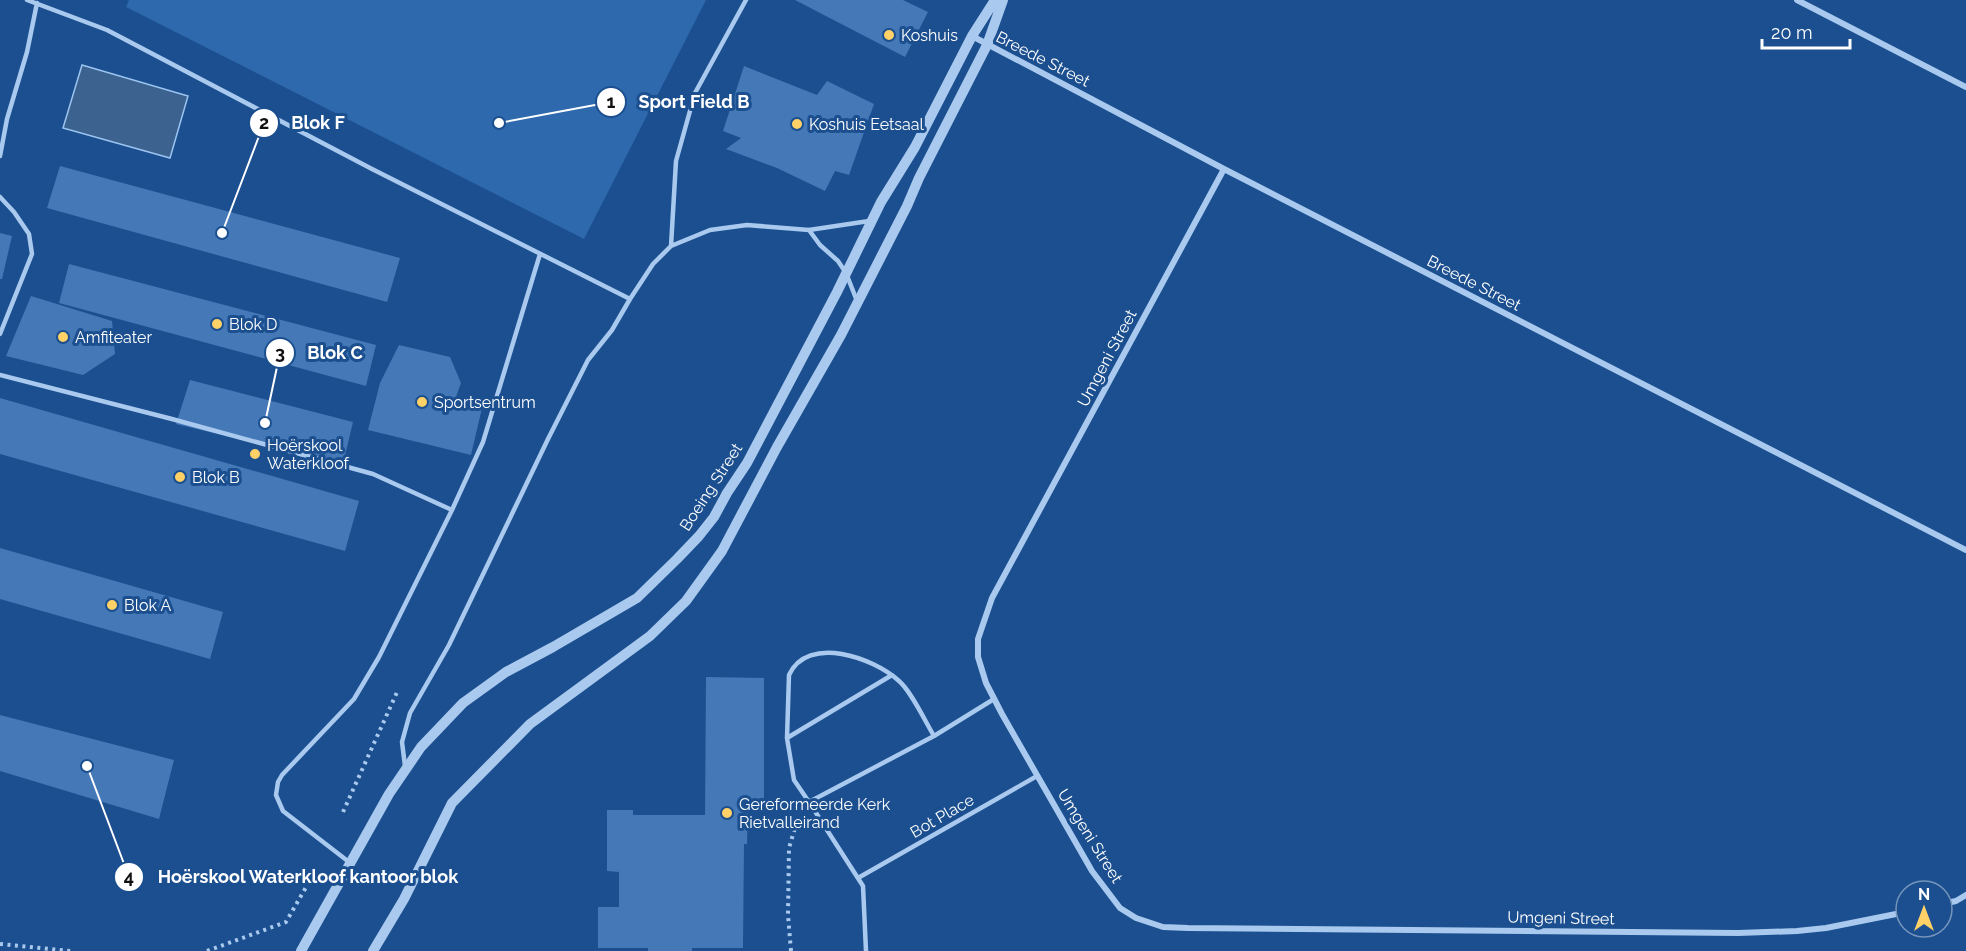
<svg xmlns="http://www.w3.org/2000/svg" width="1966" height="951" font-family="Raleway,sans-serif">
<rect width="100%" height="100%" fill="#1b4f8f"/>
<path fill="#2e69ad" d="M129,0H706L584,239L126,7Z"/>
<path fill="#3c6290" stroke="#9cc4f0" stroke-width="1.5" d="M82,65L188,96L170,158L63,128Z"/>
<path fill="#4478b7" d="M795,0H903L928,12L905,57Z
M744,66L817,95L827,81L874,104L849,175L835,171L825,191L777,168L726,149L741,138L723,131Z
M60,166L400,258L387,302L47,208Z
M0,233L12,236L2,279H0Z
M69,264L376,345L366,386L59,303Z
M31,296L112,321L115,354L83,375L6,356Z
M399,345L450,357L461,383L456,397L482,408L471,455L368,430L380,383Z
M190,380L353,422L343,464L176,424Z
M0,398L359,501L345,551L0,454Z
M0,548L223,612L210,659L0,599Z
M706,677L764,678V804H748L747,844H744L743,948H692V951H648V948H598V907H619V872L607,871V810H633V815H705Z
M0,715L174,760L159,819L0,771Z"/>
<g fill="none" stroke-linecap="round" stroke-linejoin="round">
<path stroke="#a9c9ee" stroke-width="4" stroke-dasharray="3 4.5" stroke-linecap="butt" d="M343,812L398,690
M0,944L71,951
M207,951L286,922L309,882
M791,951L788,915L789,848L798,818"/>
<path stroke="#a9c9ee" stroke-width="4.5" d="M27,0L107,30L372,169L630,299L653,264L671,246L710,230L747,225L809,230L869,221
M0,156L7,119L27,52L37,3
M0,197L14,212L29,234L32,254L0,334
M809,230L820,245L838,261L846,273L857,301
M671,246L676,161L695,93L746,0
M0,375L172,419L373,474L452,510
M934,736L809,802L794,780L787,738L789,675C808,634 874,658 899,681C911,691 925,721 934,736L994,699
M787,738L892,675
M405,766L402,742L410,713L449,645L548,439L588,360L612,330L630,299
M809,802L863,886L866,951
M349,862L283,811L276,795L278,782L282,775L354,699L379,657L452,510L483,442L540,254
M858,878L1037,776"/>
<path stroke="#a9c9ee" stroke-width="6" d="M1797,0L1966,87
M972,36L1224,169L1966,550
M1224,169L992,598L978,639V657L986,683L1002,714L1092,871L1120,908L1136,918L1163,927L1188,928L1738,933L1797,931L1826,928L1906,912
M1942,904L1956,901L1966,895"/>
<path stroke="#a9c9ee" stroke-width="10" d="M301,951L389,794L421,747L463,703L506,672L553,647L637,598L677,559L699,536L714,517L727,493L747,463L837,292L881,202L915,147L972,36L995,0
M373,951L404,899L452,803L530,724L650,636L686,601L722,551L777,447L841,335L907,206L919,178L987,45L1003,0"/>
</g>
<g fill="#ffd166" stroke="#1b4f8f" stroke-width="2">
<circle cx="889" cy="35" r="6"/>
<circle cx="797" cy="124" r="6"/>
<circle cx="217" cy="324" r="6"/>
<circle cx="63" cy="337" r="6"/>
<circle cx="422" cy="402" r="6"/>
<circle cx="255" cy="454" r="6"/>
<circle cx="180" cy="477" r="6"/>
<circle cx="112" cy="605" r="6"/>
<circle cx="727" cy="813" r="6"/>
</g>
<g text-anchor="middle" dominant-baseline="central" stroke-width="6" stroke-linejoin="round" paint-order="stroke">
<g font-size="16" fill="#fff" stroke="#1b4f8f" text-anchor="start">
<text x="901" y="35">Koshuis</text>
<text x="809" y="124">Koshuis Eetsaal</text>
<text x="229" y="324">Blok D</text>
<text x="75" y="337">Amfiteater</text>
<text x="434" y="402">Sportsentrum</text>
<text x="267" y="445">Hoërskool<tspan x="267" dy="18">Waterkloof</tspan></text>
<text x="192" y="477">Blok B</text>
<text x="124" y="605">Blok A</text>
<text x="739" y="804">Gereformeerde Kerk<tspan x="739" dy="18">Rietvalleirand</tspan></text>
</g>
<g font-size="16" fill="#fff" stroke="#1b4f8f">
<text transform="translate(1043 59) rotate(27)">Breede Street</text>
<text transform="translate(1474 283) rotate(27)">Breede Street</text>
<text transform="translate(1107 358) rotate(-62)">Umgeni Street</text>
<text transform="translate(711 487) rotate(-57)">Boeing Street</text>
<text transform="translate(942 816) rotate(-30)">Bot Place</text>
<text transform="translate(1090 836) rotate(58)">Umgeni Street</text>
<text transform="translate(1561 918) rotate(1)">Umgeni Street</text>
</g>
</g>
<path fill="none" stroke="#fff" stroke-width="2" d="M499 123L611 102M222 233L264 123M265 423L280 353M87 766L129 877"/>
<g fill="#fff" stroke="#1b4f8f" stroke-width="2">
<circle cx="499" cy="123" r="6"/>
<circle cx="222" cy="233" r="6"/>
<circle cx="265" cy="423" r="6"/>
<circle cx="87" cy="766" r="6"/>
<circle cx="611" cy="102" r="15"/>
<circle cx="264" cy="123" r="15"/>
<circle cx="280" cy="353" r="15"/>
<circle cx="129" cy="877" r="15"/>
</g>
<g font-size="18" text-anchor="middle" font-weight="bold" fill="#111">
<text x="611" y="108">1</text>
<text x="264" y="129">2</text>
<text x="280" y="359">3</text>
<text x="129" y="883">4</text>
</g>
<g font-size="18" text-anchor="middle" font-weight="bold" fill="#fff" stroke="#1b4f8f" stroke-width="6" stroke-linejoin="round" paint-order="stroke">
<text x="694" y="108">Sport Field B</text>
<text x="318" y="129">Blok F</text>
<text x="335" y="359">Blok C</text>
<text x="308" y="883">Hoërskool Waterkloof kantoor blok</text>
</g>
<g transform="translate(1924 909)"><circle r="28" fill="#1b4f8f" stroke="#7695bc" stroke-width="1.5"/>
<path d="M0-4.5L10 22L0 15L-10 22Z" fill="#ffd166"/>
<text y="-9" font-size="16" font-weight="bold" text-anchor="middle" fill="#ffffff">N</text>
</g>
<path d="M1762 39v9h88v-9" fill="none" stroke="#ffffff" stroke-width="3"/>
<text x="1771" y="39" font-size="18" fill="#ffffff" stroke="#1b4f8f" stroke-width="4.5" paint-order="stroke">20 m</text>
</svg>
